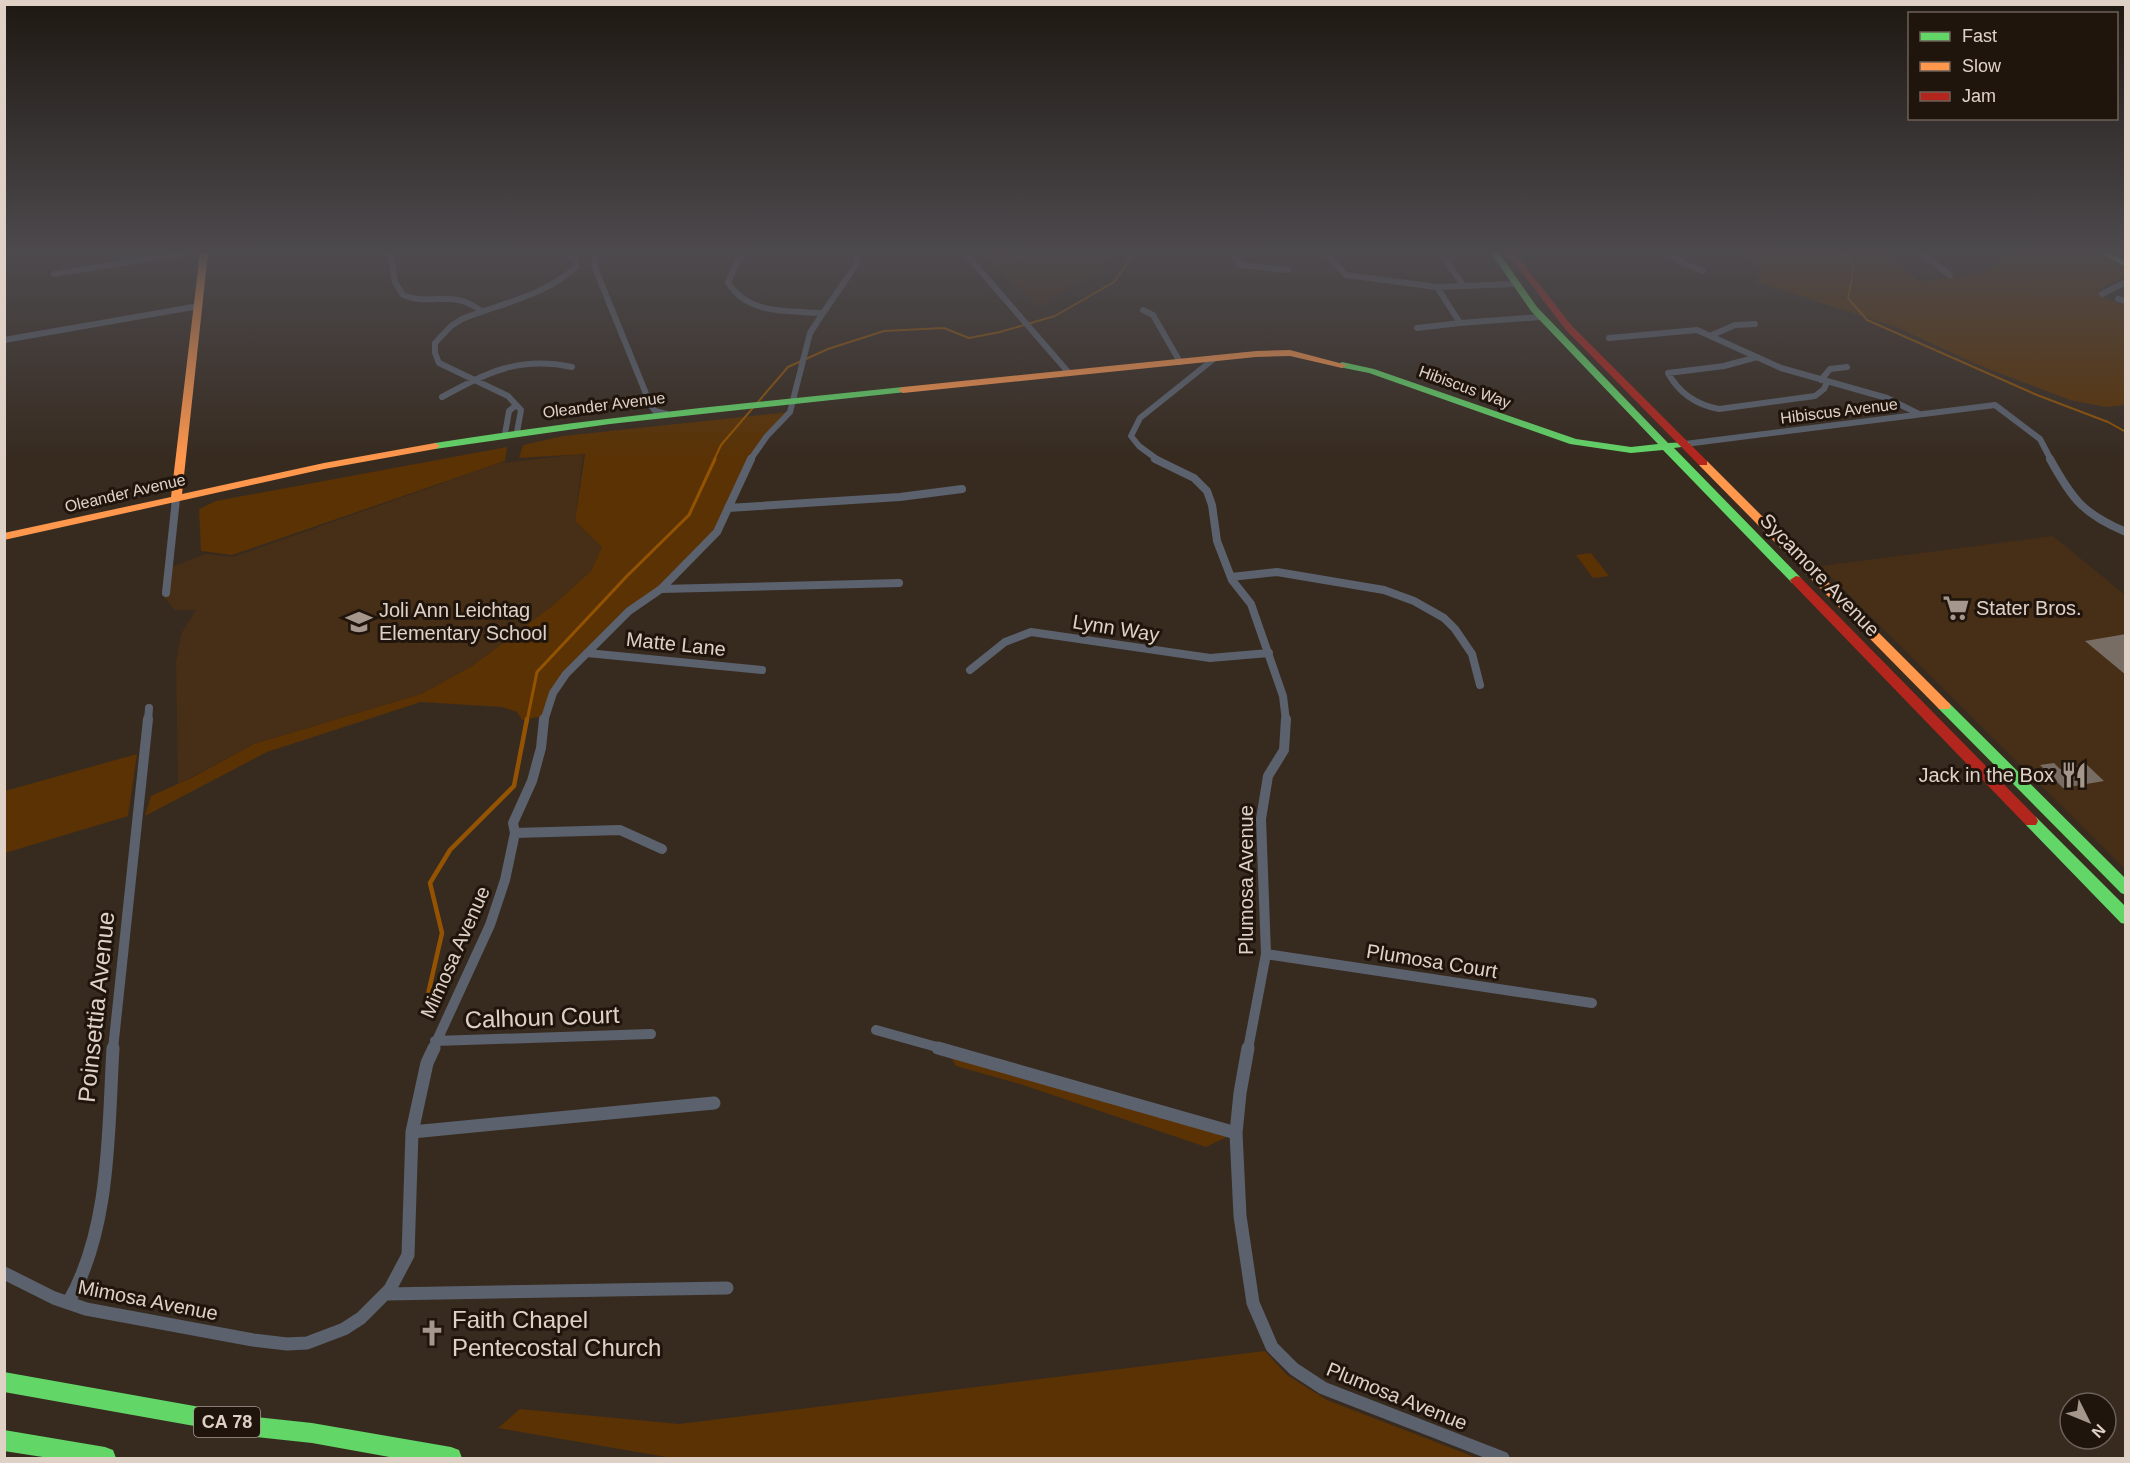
<svg xmlns="http://www.w3.org/2000/svg" width="2130" height="1463" font-family="Arial,sans-serif">
<rect width="100%" height="100%" fill="#372b20"/>
<path fill="#472e16" d="M982,253H1112L1096,272L1038,307Z
M583,454L575,521L602,547L591,571L552,606L472,666L421,694L254,744L178,784L176,662L181,634L196,610H175L162,595L164,570L205,554L233,557L500,463Z
M2053,536L2125,595V869L1820,566Z"/>
<path fill="#5a3204" d="M1739,253H1884L1920,282L1983,273L2013,253H2097L2125,268V277L2108,284L2099,290L2104,298L2125,306V405L2106,407L2070,400L1976,364L1896,327L1757,282L1762,268Z
M790,412L767,436L728,508L699,553L629,611L567,674L544,719L538,717L522,720L517,712L502,707L421,702L267,752L145,816L151,796L191,778L254,744L421,694L472,666L552,606L591,571L602,547L575,521L585,454L519,458L523,445L563,436Z
M507,447L505,461L232,555L201,551L199,509L216,501Z
M1591,553L1609,576L1593,578L1576,555Z
M137,754L128,816L5,853V791Z
M949,1054L1233,1134L1206,1147L1023,1085L956,1066Z
M1265,1351L1287,1375L1327,1400L1477,1458H672L498,1428L520,1409L679,1424Z"/>
<g fill="none" stroke-linecap="round" stroke-linejoin="round">
<path stroke="#935303" stroke-width="2" d="M1845,253L1854,268L1848,298L1867,320L2037,395L2108,422L2126,432
M714,460L721,445L788,367L828,349L884,331L944,328L969,338L1000,332L1055,316L1114,282L1134,253"/>
<path stroke="#935303" stroke-width="3" d="M527,721L537,672L627,576L689,515L715,459"/>
<path stroke="#935303" stroke-width="4.5" d="M426,1003L442,933L430,883L450,850L514,786L527,719"/>
</g>
<path fill="#776d64" d="M2126,634V675L2085,641Z
M2054,763L2060,769L2086,764L2104,781L2063,788L2040,765Z"/>
<g fill="none" stroke-linecap="round" stroke-linejoin="round">
<path stroke="#5b626e" stroke-width="6" d="M385,253L391,256L395,282L403,295C433,307 452,288 481,311
M594,253L595,268L651,406L655,411L667,414
M741,253L728,282C747,315 789,311 823,313L856,265L858,253
M965,253L1069,373
M1235,253L1240,265L1288,270
M1325,253L1346,275L1437,287L1460,323L1541,317
M1669,253L1685,264L1703,271
M1921,253L1950,275
M1447,262L1463,285
M54,274L185,253
M1437,287L1516,284
M2102,294L2126,282
M2118,299L2126,301
M1143,310L1153,315L1180,362
M1417,328L1460,323
M1712,335L1735,325L1755,324
M1609,338L1697,330L1781,368L1887,398L1919,414
M4,340L199,306
M1757,357L1724,366L1668,373C1679,393 1697,405 1719,409L1815,396L1824,389L1827,382
M1821,380L1830,369L1847,367
M442,397C488,372 519,356 572,367
M517,432L521,410L508,396L439,363L435,353V343L451,326L462,319C502,303 545,296 577,266L575,258L567,253
M505,434L509,411L515,406
M1685,444L1995,405L2040,439L2051,460
M750,460L767,436L790,412L810,333L823,313
M1158,460L1139,446L1131,436L1140,418L1215,358"/>
<path stroke="#5b626e" stroke-width="8" d="M1155,459L1194,478L1207,491L1212,505L1217,541L1232,580L1251,604L1283,696L1286,721
M2050,459C2072,499 2083,514 2126,532
M728,508L900,497L962,489
M1231,577L1277,572L1384,590L1414,601L1444,618L1455,629L1472,654L1480,685
M661,589L899,583
M166,593L176,499
M587,653L762,670
M970,670L1005,642L1031,632L1210,658L1269,653
M148,721L149,708
M544,721L553,693L566,674L629,611L661,589L717,532L751,459"/>
<path stroke="#5b626e" stroke-width="10" d="M515,833L620,830L662,849
M1266,954L1592,1003
M876,1030L944,1049
M435,1041L651,1034
M113,1049L148,719
M433,1049L490,925L505,880L515,833L513,823L532,781L541,748L544,719
M1248,1049L1266,954L1261,819L1268,776L1284,750L1286,719"/>
<path stroke="#5b626e" stroke-width="13" d="M938,1048L1236,1133
M1248,1048L1240,1093L1236,1133L1240,1216L1253,1303L1272,1347L1294,1369L1323,1388L1503,1458
M412,1132L714,1103
M4,1273L54,1298L86,1309L253,1340L287,1344L307,1343L344,1329L361,1318L390,1289L408,1255L412,1132L427,1063L434,1048
M387,1294L727,1288
M68,1303C111,1229 108,1131 113,1048"/>
<path fill="#63d668" fill-rule="evenodd" d="M1491,253H1499L1537,307L1668,443L1689,442V446L1674,448L1800,577L1802,580L1800,583H1792L1663,450L1631,453L1570,444L1369,373L1339,367L1337,365L1342,362L1374,369L1576,439L1631,447L1658,444L1531,311Z
M2100,253H2110L2126,261V267Z
M903,387L906,388V392L610,424L435,449L430,446L435,443C590,418 747,403 903,387Z
M1944,701L1949,703L2126,879V895L2121,893L1939,709L1937,706L1939,703Z
M2031,815L2036,817L2126,907V924L2121,923L2026,825L2024,821L2026,817Z
M4,1372L256,1417L312,1423L451,1447L459,1450L462,1458H395L312,1443L256,1437L4,1392Z
M4,1430L105,1447L113,1450L116,1458H49L4,1451Z"/>
<path fill="#ff974d" fill-rule="evenodd" d="M200,253H208L182,494L324,463L435,443L440,446L435,449L324,469L4,540V533L171,497Z
M1290,350L1347,365L1342,368L1290,356L1256,357L903,393L898,390L903,387L1256,351Z
M1703,460L1707,461L1949,703L1951,706L1949,709H1939L1699,465V461Z"/>
<path fill="#b3261e" fill-rule="evenodd" d="M1507,253H1515L1572,326L1707,461V465H1699L1566,330Z
M1796,576L1800,577L2036,817L2038,821L2036,825H2026L1792,583L1790,580Z"/>
</g>
<linearGradient id="sky" x2="0" y2="1"><stop stop-color="#1e1812"/><stop offset="0.55" stop-color="#4d4a4e"/><stop offset="1" stop-color="#4d4a4e" stop-opacity="0"/></linearGradient>
<rect width="2130" height="458" fill="url(#sky)"/>
<defs>
<g id="supermarket-bare" transform="scale(2.07)"><path d="M-6-5.5h2.5l.6 2H6L4.5 2H-2.5L-4.4-4H-6ZM-1.5 3.2a1.3 1.3 0 1 0 .1 0ZM3 3.2a1.3 1.3 0 1 0 .1 0Z" fill="#a5978c" stroke="#20150d" stroke-width="2.5" paint-order="stroke"/></g>
<g id="school-bare" transform="scale(2.07)"><path d="M0-5L7-2L0 1L-7-2ZM-4 1L0 2.5L4 1V4Q0 6-4 4Z" fill="#a5978c" stroke="#20150d" stroke-width="2.5" paint-order="stroke"/></g>
<g id="restaurant-bare" transform="scale(2.07)"><path d="M-5-6h1v4h1v-4h1v4h1v-4h1v5L-1.5 .5V6h-2V.5L-5-1ZM5-6V6H3V1.5H1.5Q1.5-4 5-6Z" fill="#a5978c" stroke="#20150d" stroke-width="2.5" paint-order="stroke"/></g>
<g id="church-bare" transform="scale(2.07)"><path d="M-1.2-6h2.4v3.5h3.3v2.4h-3.3V6h-2.4V-.1h-3.3v-2.4h3.3Z" fill="#a5978c" stroke="#20150d" stroke-width="2.5" paint-order="stroke"/></g>
</defs>
<g fill-rule="evenodd">
<use href="#supermarket-bare" x="1956" y="608"/>
<use href="#school-bare" x="359" y="622"/>
<use href="#restaurant-bare" x="2074" y="775"/>
<use href="#church-bare" x="432" y="1333"/>
</g>
<g text-anchor="middle" dominant-baseline="central" stroke-width="6" stroke-linejoin="round" paint-order="stroke">
<g font-size="16" fill="#e0d1c6" stroke="#20150d">
<text transform="translate(1465 387) rotate(20)">Hibiscus Way</text>
<text transform="translate(604 405) rotate(-7)">Oleander Avenue</text>
<text transform="translate(1839 411) rotate(-7)">Hibiscus Avenue</text>
<text transform="translate(125 493) rotate(-13)">Oleander Avenue</text>
</g>
<rect fill="#20150d" stroke="#a6998e" stroke-width="1.5" x="194" y="1407" width="66" height="30" rx="4.5"/>
<g font-size="18" font-weight="bold" fill="#e0d1c6">
<text x="227" y="1422">CA 78</text>
</g>
<g font-size="20" fill="#e0d1c6" stroke="#20150d">
<text transform="translate(1820 575) rotate(46)">Sycamore Avenue</text>
<text transform="translate(1116 628) rotate(9)">Lynn Way</text>
<text transform="translate(676 644) rotate(6)">Matte Lane</text>
<text transform="translate(1246 880) rotate(-90)">Plumosa Avenue</text>
<text transform="translate(455 952) rotate(-66)">Mimosa Avenue</text>
<text transform="translate(1432 961) rotate(9)">Plumosa Court</text>
<text transform="translate(148 1300) rotate(11)">Mimosa Avenue</text>
<text transform="translate(1397 1396) rotate(22)">Plumosa Avenue</text>
</g>
<g font-size="20" fill="#e0d1c6" stroke="#20150d" text-anchor="start">
<text x="1976" y="608">Stater Bros.</text>
<text x="379" y="610">Joli Ann Leichtag<tspan x="379" dy="23">Elementary School</tspan></text>
<text x="2054" y="775" text-anchor="end">Jack in the Box</text>
</g>
<g font-size="24" fill="#e0d1c6" stroke="#20150d">
<text transform="translate(96 1007) rotate(-84)">Poinsettia Avenue</text>
<text transform="translate(542 1017) rotate(-2)">Calhoun Court</text>
</g>
<g font-size="24" fill="#e0d1c6" stroke="#20150d" text-anchor="start">
<text x="452" y="1319">Faith Chapel<tspan x="452" dy="28">Pentecostal Church</tspan></text>
</g>
</g>
<rect width="2130" height="1463" fill="none" stroke="#e0d1c6" stroke-width="12"/>
<rect x="1908" y="12" width="210" height="108" fill="#20150d" stroke="#6d6057" stroke-width="1.5"/>
<rect x="1920" y="32" width="30" height="9" fill="#63d668" stroke="#6d6057" stroke-width="1.5"/>
<text x="1962" y="42" font-size="18" fill="#e0d1c6">Fast</text>
<rect x="1920" y="62" width="30" height="9" fill="#ff974d" stroke="#6d6057" stroke-width="1.5"/>
<text x="1962" y="72" font-size="18" fill="#e0d1c6">Slow</text>
<rect x="1920" y="92" width="30" height="9" fill="#b3261e" stroke="#6d6057" stroke-width="1.5"/>
<text x="1962" y="102" font-size="18" fill="#e0d1c6">Jam</text>
<g transform="translate(2088 1421) rotate(133)"><circle r="28" fill="#20150d" stroke="#6d6057" stroke-width="1.5"/>
<path d="M0-4.5L10 22L0 15L-10 22Z" fill="#a5978c"/>
<text y="-9" font-size="16" font-weight="bold" text-anchor="middle" fill="#e0d1c6">N</text>
</g>
</svg>
